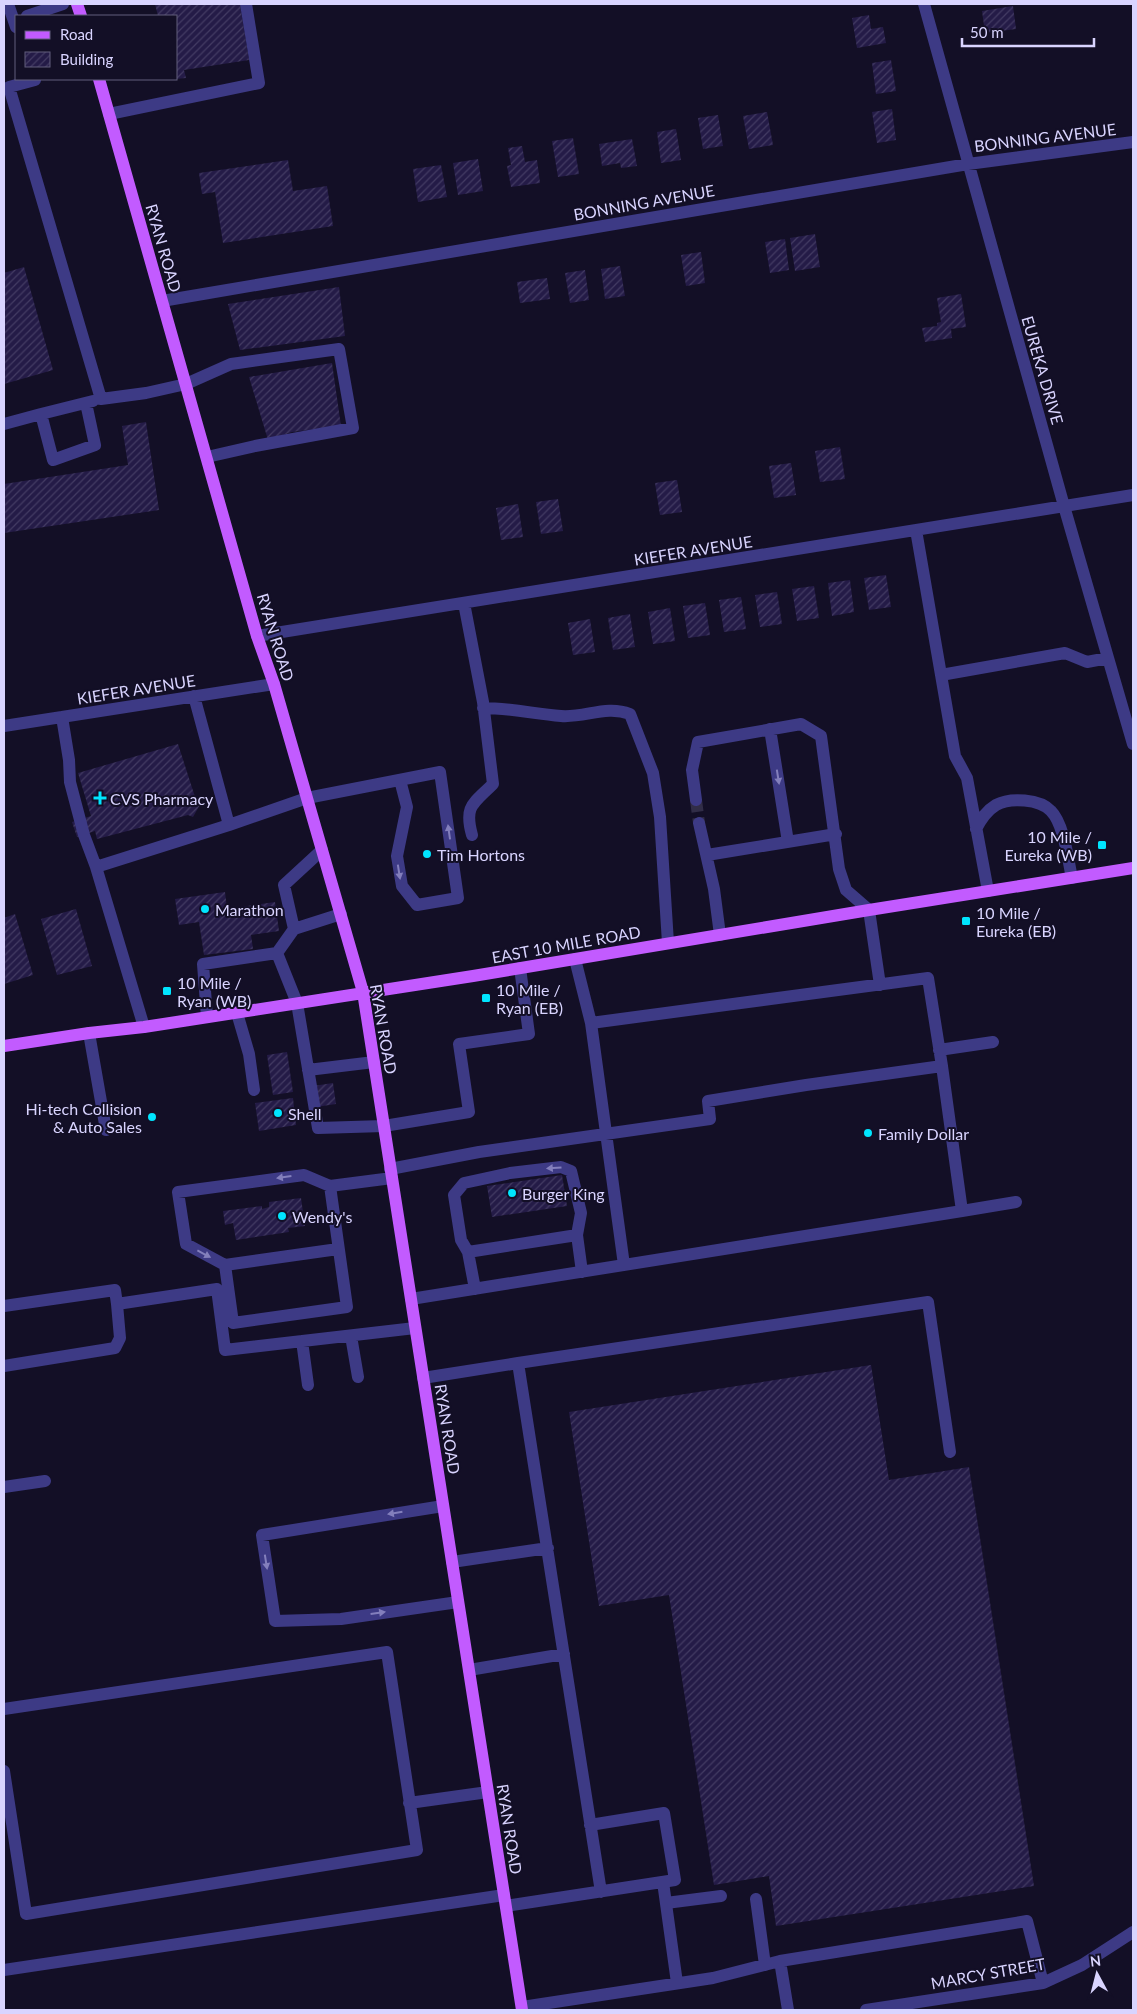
<svg xmlns="http://www.w3.org/2000/svg" width="1137" height="2014" font-family="Lato,sans-serif">
<defs>
<pattern id="building-hatch" width="6" height="6" patternUnits="userSpaceOnUse" patternTransform="scale(1.25)"><rect width="6" height="6" fill="#241b47"/><path d="M-1 1l2-2M0 6l6-6M5 7l2-2" fill="none" stroke="#433b63"/></pattern>
</defs>
<rect width="100%" height="100%" fill="#130f26"/>
<path fill="url(#building-hatch)" d="M155,4H240L249,60L184,70L186,78L176,79V16H158Z
M1013,6L1016,29L985,33L982,11Z
M869,15L871,29L883,27L886,43L857,48L852,18Z
M891,60L896,91L876,94L872,63Z
M892,109L896,140L877,143L872,112Z
M767,112L773,145L749,149L743,116Z
M718,115L723,146L703,149L698,118Z
M676,129L681,160L661,163L657,132Z
M573,138L579,174L558,177L552,141Z
M632,139L637,166L621,168L620,163L602,166L599,144Z
M522,146L525,162L537,160L540,183L511,187L507,166L511,165L508,148Z
M478,159L483,191L458,195L453,163Z
M288,160L293,191L327,186L333,226L223,243L215,192L202,194L199,173Z
M441,165L447,197L418,202L413,169Z
M815,234L820,267L795,271L790,238Z
M785,239L789,270L770,273L765,242Z
M701,252L705,283L686,286L681,255Z
M620,266L625,296L605,299L601,269Z
M24,267L53,370L4,384V273Z
M585,270L589,300L570,303L565,273Z
M547,278L550,299L520,303L517,282Z
M339,287L345,336L240,350L228,304Z
M961,294L966,327L951,329L952,338L925,342L922,328L937,326V323L941,322L937,298Z
M332,363L341,426L292,432L268,440L249,377Z
M146,422L159,510L4,533V484L128,465L122,426Z
M840,447L845,479L820,482L815,451Z
M791,463L796,495L774,498L769,466Z
M677,480L682,512L660,515L655,483Z
M558,499L563,531L541,534L536,502Z
M518,504L523,537L501,540L496,508Z
M886,575L891,607L869,610L864,578Z
M850,580L854,612L832,616L828,583Z
M814,586L819,618L797,621L792,589Z
M777,592L782,624L760,627L755,595Z
M741,597L746,629L724,632L719,600Z
M705,603L710,635L688,638L683,606Z
M670,608L675,641L653,644L648,612Z
M630,614L635,647L613,650L608,618Z
M590,619L595,652L573,655L568,623Z
M178,744L196,800L201,803L193,817L188,815L97,839L95,831L77,837L72,822L91,816L78,773Z
M225,892L227,909L275,902L279,931L251,935L253,949L204,955L199,922L179,925L175,899Z
M76,909L92,966L57,975L41,919Z
M15,914L33,975L4,984V918Z
M287,1052L293,1092L273,1095L267,1055Z
M333,1083L336,1104L316,1107L313,1086Z
M293,1098L296,1125L259,1131L255,1103Z
M562,1175L567,1206L492,1217L487,1186Z
M301,1198L305,1226L288,1228L289,1232L236,1240L233,1223L225,1225L223,1211L262,1206V1209L269,1207V1202Z
M871,1365L889,1480L969,1467L1034,1886L776,1926L769,1876L714,1885L669,1595L599,1606L569,1412Z"/>
<g fill="none" stroke-linecap="round" stroke-linejoin="round">
<path stroke="#312d47" stroke-width="12" stroke-dasharray="12 6" stroke-linecap="butt" d="M696,800L699,823"/>
<path stroke="#3d3a85" stroke-width="12" d="M8,4L16,27
M924,4L1064,506L1133,744
M27,16L63,4
M35,80L9,87L101,399L146,393L186,384L231,364L339,349L353,428L255,446L207,457
M109,114L259,83L246,4
M162,301L968,164L1133,142
M41,414L93,401
M4,424L41,414L53,460L95,445L86,403
M916,530L955,756L967,778L988,891
M464,603L483,702L493,784C473,804 464,806 472,835
M257,636L1133,495
M941,675L1065,653L1087,662L1108,658
M194,696L229,825
M483,708C510,708 535,714 561,716C585,718 606,705 630,714L653,773L660,817L668,943
M62,717L69,760L70,782L84,835L96,867
M4,726L274,684
M770,729L788,842
M696,800L692,770L698,742L801,724L821,736L839,869L846,890L869,910L880,985
M699,823L714,889L720,935
M976,829C981,819 986,811 996,805C1010,797 1040,799 1051,811C1064,824 1068,860 1072,878
M707,855L836,834
M294,929L341,914
M277,953L294,929L284,885L322,850
M575,959L591,1023L624,1265
M237,1013L249,1054L254,1090
M207,1017L203,964L277,953L297,1003L318,1128L384,1126L469,1112L459,1044L529,1034L520,968
M591,1023L928,978L942,1066
M144,1027L96,867L229,825L307,798L440,772L458,898L417,905L402,886L397,856L407,807L400,780
M89,1033L106,1130
M939,1050L993,1042
M308,1070L374,1062
M390,1169L479,1152L710,1119L708,1101L806,1085L942,1066L962,1211L411,1299
M962,1211L1016,1202
M338,1249L225,1265L186,1244L178,1192L304,1175L330,1186L392,1178
M468,1252L461,1240L454,1195L464,1183L510,1173L561,1167L571,1171L581,1213L577,1235
M225,1265L233,1323L347,1307L330,1186
M475,1289L468,1252L577,1235L582,1272
M4,1306L115,1290L117,1304L217,1289L225,1350L415,1328
M351,1336L358,1377
M302,1341L308,1385
M518,1363L928,1302L950,1452
M4,1366L115,1348L120,1338L117,1304
M423,1378L518,1363L601,1892
M4,1487L45,1481
M443,1506L262,1535L275,1621L341,1619L458,1602
M452,1562L548,1548
M469,1670L564,1654
M4,1709L387,1652L417,1850L26,1914L4,1771
M409,1803L488,1792
M663,1882L677,1983
M756,1899L765,1965
M666,1903L721,1896
M506,1906L675,1880L664,1813L590,1825
M780,1961L1027,1921L1043,1983
M4,1970L504,1895
M522,2007L713,1978L780,1961L788,2010
M866,2010L1043,1983L1082,1965L1133,1932"/>
<path stroke="#c25bff" stroke-width="12" d="M77,4L81,16
M99,79L257,636L274,684L363,992L522,2010
M4,1046L89,1033L144,1027L473,976L869,910L1133,868"/>
</g>
<defs><path id="oneway-solid" d="M-6-.8H1V-3.2L6.5 0L1 3.2V.8H-6Z" transform="scale(1.25)"/></defs>
<g fill="#837fbc">
<use href="#oneway-solid" transform="translate(778 777) rotate(81)"/>
<use href="#oneway-solid" transform="translate(449 832) rotate(-98)"/>
<use href="#oneway-solid" transform="translate(399 872) rotate(81)"/>
<use href="#oneway-solid" transform="translate(554 1168) rotate(176)"/>
<use href="#oneway-solid" transform="translate(284 1177) rotate(172)"/>
<use href="#oneway-solid" transform="translate(204 1254) rotate(28)"/>
<use href="#oneway-solid" transform="translate(395 1513) rotate(171)"/>
<use href="#oneway-solid" transform="translate(266 1562) rotate(81)"/>
<use href="#oneway-solid" transform="translate(378 1613) rotate(-8)"/>
</g>
<g fill="#00e5ff" stroke="#130f26" stroke-width="2">
<path d="M97.5 790.5h5v5h5v5h-5v5h-5v-5h-5v-5h5z"/>
<rect x="1097" y="840" width="10" height="10" rx="2.5"/>
<circle cx="427" cy="854" r="5"/>
<circle cx="205" cy="909" r="5"/>
<rect x="961" y="916" width="10" height="10" rx="2.5"/>
<rect x="162" y="986" width="10" height="10" rx="2.5"/>
<rect x="481" y="993" width="10" height="10" rx="2.5"/>
<circle cx="278" cy="1113" r="5"/>
<circle cx="152" cy="1117" r="5"/>
<circle cx="868" cy="1133" r="5"/>
<circle cx="512" cy="1193" r="5"/>
<circle cx="282" cy="1216" r="5"/>
</g>
<g text-anchor="middle" dominant-baseline="central" stroke-width="4" stroke-linejoin="round" paint-order="stroke">
<g font-size="16" fill="#d9d4ff" stroke="#130f26">
<text transform="translate(1045 137) rotate(-7)">BONNING AVENUE</text>
<text transform="translate(644 202) rotate(-10)">BONNING AVENUE</text>
<text transform="translate(164 248) rotate(74)">RYAN ROAD</text>
<text transform="translate(1043 370) rotate(74)">EUREKA DRIVE</text>
<text transform="translate(693 550) rotate(-9)">KIEFER AVENUE</text>
<text transform="translate(276 637) rotate(73)">RYAN ROAD</text>
<text transform="translate(136 689) rotate(-9)">KIEFER AVENUE</text>
<text transform="translate(566 944) rotate(-10)">EAST 10 MILE ROAD</text>
<text transform="translate(384 1029) rotate(80)">RYAN ROAD</text>
<text transform="translate(448 1429) rotate(81)">RYAN ROAD</text>
<text transform="translate(510 1829) rotate(81)">RYAN ROAD</text>
<text transform="translate(988 1973) rotate(-10)">MARCY STREET</text>
</g>
<g font-size="16" fill="#d9d4ff" stroke="#130f26" text-anchor="start">
<text x="110" y="798">CVS Pharmacy</text>
<text x="1092" y="836" text-anchor="end">10 Mile /<tspan x="1092" dy="18">Eureka (WB)</tspan></text>
<text x="437" y="854">Tim Hortons</text>
<text x="215" y="909">Marathon</text>
<text x="976" y="912">10 Mile /<tspan x="976" dy="18">Eureka (EB)</tspan></text>
<text x="177" y="982">10 Mile /<tspan x="177" dy="18">Ryan (WB)</tspan></text>
<text x="496" y="989">10 Mile /<tspan x="496" dy="18">Ryan (EB)</tspan></text>
<text x="142" y="1108" text-anchor="end">Hi-tech Collision<tspan x="142" dy="18">&amp; Auto Sales</tspan></text>
<text x="288" y="1113">Shell</text>
<text x="878" y="1133">Family Dollar</text>
<text x="522" y="1193">Burger King</text>
<text x="292" y="1216">Wendy's</text>
</g>
</g>
<rect width="1137" height="2014" fill="none" stroke="#d9d4ff" stroke-width="10"/>
<rect x="15" y="15" width="162" height="65" fill="#130f26" stroke="#625e7d"/>
<rect x="25" y="31" width="25" height="8" fill="#c25bff" stroke="#625e7d"/>
<text x="60" y="40" font-size="15" fill="#d9d4ff">Road</text>
<rect x="25" y="52" width="25" height="15" fill="url(#building-hatch)" stroke="#625e7d"/>
<text x="60" y="65" font-size="15" fill="#d9d4ff">Building</text>
<g transform="translate(1097 1974) rotate(353)" stroke="#130f26" stroke-width="4" paint-order="stroke">
<path d="M0-4L9 19L0 12L-9 19Z" fill="#d9d4ff"/>
<text y="-8" font-size="14" font-weight="bold" text-anchor="middle" fill="#d9d4ff">N</text>
</g>
<path d="M962 38v8h132v-8" fill="none" stroke="#d9d4ff" stroke-width="2.5"/>
<text x="970" y="38" font-size="15" fill="#d9d4ff" stroke="#130f26" stroke-width="4" paint-order="stroke">50 m</text>
</svg>
